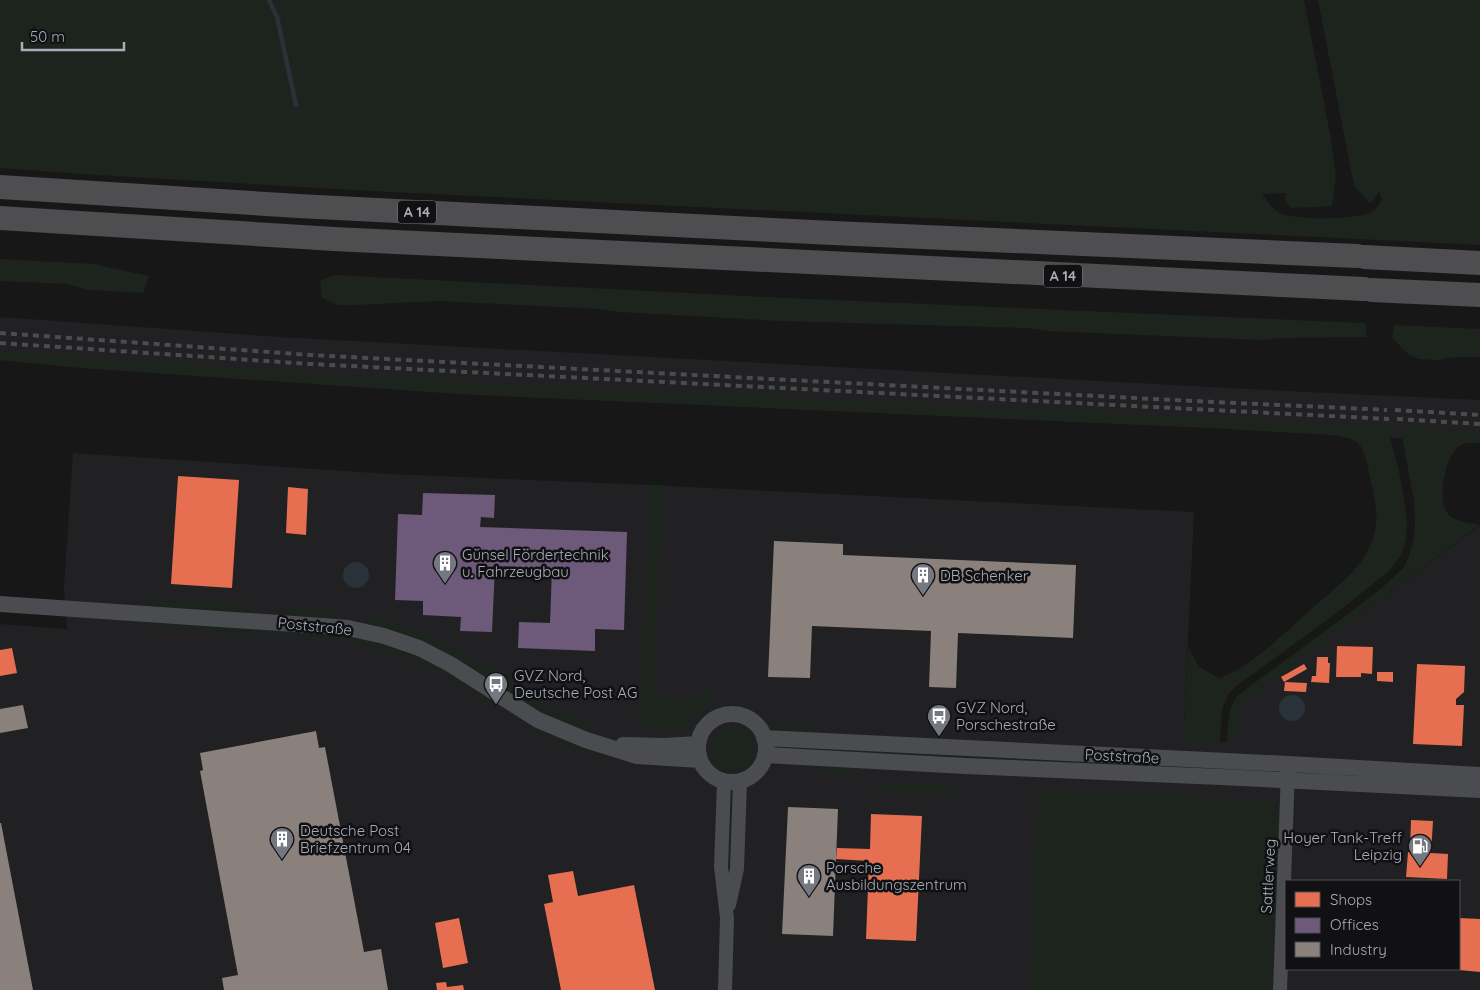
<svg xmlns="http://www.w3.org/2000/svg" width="1480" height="990" font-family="Quicksand,sans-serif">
<rect width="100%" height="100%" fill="#171717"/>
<path fill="#212123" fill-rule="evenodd" d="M0,317L279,337L1286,391L1480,400V443L1212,428L461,394L83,368L0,360Z
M73,453L390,474L650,485L1194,512L1184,726V740L1234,742L1239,705L1480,525V990H0V624L67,629L64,586ZM1286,881H1459V969H1286Z"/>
<path fill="#1d241e" d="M0,0H1304L1331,139L1336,177L1332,206L1290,208L1285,199L1286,193L1262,194C1267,201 1271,207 1278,212C1293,221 1356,220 1372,212C1376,210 1379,204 1382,200L1379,192L1371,203L1368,202L1362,194L1354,186L1318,0H1480V245L371,191L81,174L0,168Z
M0,259L94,264L149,276L143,293L89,290L67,284L0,281Z
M335,275L786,298L1365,323L1367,337L1280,338L1262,340L1048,331L1029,328L780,321L619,312L599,309L438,301L356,305H337L322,298L320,281Z
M1394,325L1480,329V357H1455L1438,360L1419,359L1407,353L1392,338Z
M0,351L316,373L458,381L1387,426L1398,467L1404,499L1407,526L1406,539L1401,556L1388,572L1338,612L1235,687L1228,695L1222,709L1220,742L1184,740V726L1188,647L1199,667L1219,678C1248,669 1287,631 1310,610C1327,595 1346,581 1360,563C1366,555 1371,545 1374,536C1380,515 1373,493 1369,472C1362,443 1362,439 1331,435L1212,428L461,394L83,368L0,360Z
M1400,427L1480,431V443C1474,442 1467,442 1461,445C1445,454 1437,498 1447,513C1453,521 1469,523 1479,525L1240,705L1234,742H1227C1228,725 1227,709 1238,695L1348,614L1382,588L1404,567L1409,556L1414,538L1415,522L1414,500Z
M650,485H663L652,698L683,701L709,691L713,702L693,714L684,728L676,733L638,728Z
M140,598L259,606L244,613L159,607L150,604Z
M280,607L337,611L326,618L296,616L283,611Z
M362,614C396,622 429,633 459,650C476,659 492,670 507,681L502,688L471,667L440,650L418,640L372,626Z
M154,622C194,625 233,627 272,630C322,633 366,636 413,655C443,666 469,685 495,702L493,706C477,695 461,684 445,674C402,651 356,641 309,636L147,626Z
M510,682C537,700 565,715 596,725L587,731C557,720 531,707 505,690Z
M727,703C742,703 755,706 766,717C770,721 773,725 779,727L815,729V733L780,731L771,726L761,714L750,708L735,705L723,706L710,712L702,717L689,734L685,738L653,741V737C662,738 676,740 684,735C689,733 691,728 694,723C702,712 714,706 727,703Z
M538,728L642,764C603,758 567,747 531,730Z
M712 750a21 21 0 1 1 42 0a21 21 0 1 1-42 0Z
M823,748L1217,768V774L822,754Z
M821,762L843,763L857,775L821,773Z
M876,782L957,786V796L876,793Z
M1038,789L1273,800C1279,809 1279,818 1280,829L1273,990H1029Z"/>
<path fill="#2a3239" d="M343 575a13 13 0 1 1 26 0a13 13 0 1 1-26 0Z
M1279 708a13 13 0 1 1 26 0a13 13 0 1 1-26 0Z"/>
<path fill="#e76f51" d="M178,476L239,480L232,588L171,584Z
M288,487L308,489L306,535L286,533Z
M1337,646L1373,647L1372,674L1361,673V677H1336Z
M12,648L17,673L0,676V650Z
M1317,657H1328V663H1330L1329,683L1311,682L1312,676H1316Z
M1304,664L1307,669L1284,682L1281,677Z
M1417,664L1465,666L1464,692L1456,699V705H1464L1462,746L1413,744Z
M1377,672H1393V682L1377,681Z
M1285,682L1307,683L1306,692L1284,691Z
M871,814L922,816L916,941L866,939L869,861L836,859L837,848L870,849Z
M1411,820L1433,821L1431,853L1448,854L1447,879L1406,877L1408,852H1410Z
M573,871L578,896L634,885L655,990H561L544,904L553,902L548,875Z
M459,918L468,963L443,968L435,923Z
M1459,918L1480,919V972L1459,970Z
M446,982L447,987L463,985L464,990H437L436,983Z"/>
<path fill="#6d597a" d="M423,493L495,495L494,518L481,517L480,527L627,532L624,630L595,629V651L518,648L519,622L550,623L552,569L495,566L492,632L460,631L461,617L423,615V601L395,600L398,514L422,515Z"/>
<path fill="#8a817c" d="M774,541L843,544V555L1076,565L1073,638L958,633L956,688L929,687L931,631L812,626L810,678L768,677Z
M23,705L28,728L0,733V709Z
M316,731L319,748L325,747L364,952L381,949L388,990H224L222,978L238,975L200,771L203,770L200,753Z
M788,807L838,809L833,936L782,934Z
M0,823H1L33,990H0Z"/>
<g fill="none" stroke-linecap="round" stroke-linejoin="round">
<path stroke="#2a3239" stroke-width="4.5" d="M269,0L277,17L296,105"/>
<path stroke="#4b4c50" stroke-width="14" d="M724,782L721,867L727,918L725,990
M729,905L737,869L740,781
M1280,990L1288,771"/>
<path stroke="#4b4c50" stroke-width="16" d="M0,604L323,626L348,628L384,636L419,648L450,664L538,720L586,740L637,756L700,760
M698 748a34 34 0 1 1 68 0a34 34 0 1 1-68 0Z
M764,738L1289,764L1480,775
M623,745L665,746L698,744
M765,755L965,766L1221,777L1480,790"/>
<path stroke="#4e4e51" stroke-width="24" d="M0,187L298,206L833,233L1357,256
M0,218L334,239L1364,289
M1364,257L1480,263
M1371,290L1480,295"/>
<path stroke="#4b4c4f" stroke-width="4" stroke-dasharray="6 5" stroke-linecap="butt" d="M0,333L311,355L1173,400L1387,410
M0,343L311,364L1389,419
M1395,410L1480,415
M1397,419L1480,424"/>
</g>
<defs>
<g id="building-pin" transform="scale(1.25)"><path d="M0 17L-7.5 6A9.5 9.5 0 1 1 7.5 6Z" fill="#757880" stroke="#111113"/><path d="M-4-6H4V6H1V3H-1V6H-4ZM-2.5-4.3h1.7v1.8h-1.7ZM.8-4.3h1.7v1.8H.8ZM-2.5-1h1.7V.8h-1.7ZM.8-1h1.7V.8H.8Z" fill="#fff"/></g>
<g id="bus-pin" transform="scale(1.25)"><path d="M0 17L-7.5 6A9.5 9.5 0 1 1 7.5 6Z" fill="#757880" stroke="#111113"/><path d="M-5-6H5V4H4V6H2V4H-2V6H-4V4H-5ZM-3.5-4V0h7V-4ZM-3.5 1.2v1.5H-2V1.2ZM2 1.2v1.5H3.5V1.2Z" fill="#fff"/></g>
<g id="fuel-pin" transform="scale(1.25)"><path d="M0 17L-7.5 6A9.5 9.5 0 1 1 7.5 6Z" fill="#757880" stroke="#111113"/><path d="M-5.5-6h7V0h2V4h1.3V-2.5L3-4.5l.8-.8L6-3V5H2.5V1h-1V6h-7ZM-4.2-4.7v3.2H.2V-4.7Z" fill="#fff"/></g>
</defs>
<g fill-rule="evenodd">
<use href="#building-pin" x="445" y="563"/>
<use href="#building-pin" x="923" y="575"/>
<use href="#bus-pin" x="496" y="684"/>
<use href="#bus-pin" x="939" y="716"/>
<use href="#building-pin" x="282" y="839"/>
<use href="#fuel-pin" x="1420" y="846"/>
<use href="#building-pin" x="809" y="876"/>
</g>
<g text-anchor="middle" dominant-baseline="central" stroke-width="5" stroke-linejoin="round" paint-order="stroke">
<g fill="#111113" stroke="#7b7e86" stroke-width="1">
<rect x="398" y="200.5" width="38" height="23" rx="4"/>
<rect x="1044" y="264.5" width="38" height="23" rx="4"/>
</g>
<g font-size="14" font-weight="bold" fill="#a8adb8">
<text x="417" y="212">A 14</text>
<text x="1063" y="276">A 14</text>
</g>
<g font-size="15" fill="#a8adb8" stroke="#111113" text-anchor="start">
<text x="462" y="554">Günsel Fördertechnik<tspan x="462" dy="17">u. Fahrzeugbau</tspan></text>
<text x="940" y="575">DB Schenker</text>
<text x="514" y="675">GVZ Nord,<tspan x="514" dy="17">Deutsche Post AG</tspan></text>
<text x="956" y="707">GVZ Nord,<tspan x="956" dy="17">Porschestraße</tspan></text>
<text x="300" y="830">Deutsche Post<tspan x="300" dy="17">Briefzentrum 04</tspan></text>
<text x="1402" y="837" text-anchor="end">Hoyer Tank-Treff<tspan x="1402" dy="17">Leipzig</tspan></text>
<text x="826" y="867">Porsche<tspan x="826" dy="17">Ausbildungszentrum</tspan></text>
</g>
<g font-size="15" fill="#a8adb8" stroke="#111113">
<text transform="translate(315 626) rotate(6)">Poststraße</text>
<text transform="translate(1122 756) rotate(3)">Poststraße</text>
<text transform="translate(1268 876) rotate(-87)">Sattlerweg</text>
</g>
</g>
<rect x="1285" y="880" width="175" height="90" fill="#111113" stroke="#4d4f55"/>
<rect x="1295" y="892" width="25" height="15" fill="#e76f51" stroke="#4d4f55"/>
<text x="1330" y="905" font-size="15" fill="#a8adb8">Shops</text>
<rect x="1295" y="918" width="25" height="15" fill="#6d597a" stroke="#4d4f55"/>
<text x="1330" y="930" font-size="15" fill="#a8adb8">Offices</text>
<rect x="1295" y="942" width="25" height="15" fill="#8a817c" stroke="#4d4f55"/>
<text x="1330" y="955" font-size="15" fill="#a8adb8">Industry</text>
<path d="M22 42v8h102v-8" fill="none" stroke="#a8adb8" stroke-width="2.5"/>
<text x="30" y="42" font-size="15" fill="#a8adb8" stroke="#111113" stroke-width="4" paint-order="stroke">50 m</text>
</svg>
